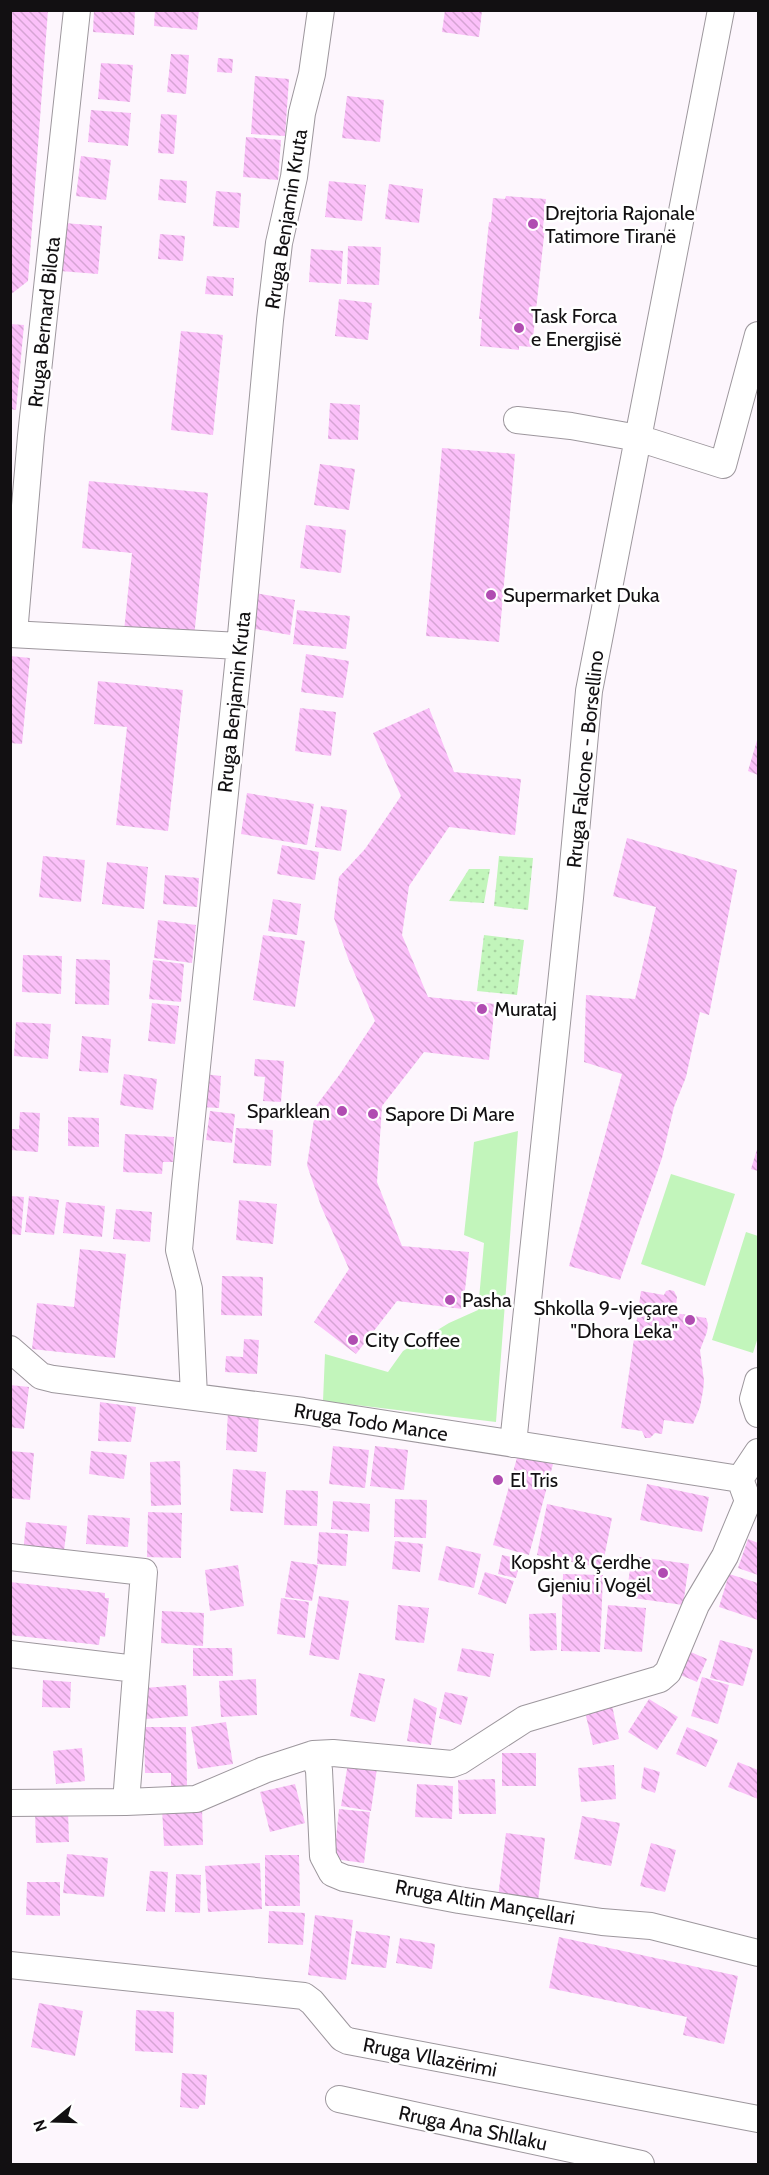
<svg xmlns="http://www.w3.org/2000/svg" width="769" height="2175" font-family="Cabin,sans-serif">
<defs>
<pattern id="grass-dots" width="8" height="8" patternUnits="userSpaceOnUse" patternTransform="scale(1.5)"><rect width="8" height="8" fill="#c2f5bb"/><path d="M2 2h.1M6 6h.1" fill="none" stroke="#a6d1a0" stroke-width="1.8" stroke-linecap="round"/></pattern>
<pattern id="building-back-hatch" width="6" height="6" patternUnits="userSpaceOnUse" patternTransform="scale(1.5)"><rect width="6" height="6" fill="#fbc0f9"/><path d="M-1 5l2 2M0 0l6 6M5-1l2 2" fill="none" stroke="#d6a4d4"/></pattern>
</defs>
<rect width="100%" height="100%" fill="#fdf6fd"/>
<path fill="url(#grass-dots)" d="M499,856L533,858L528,910L494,906Z
M469,869H490L484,903L449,901Z
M484,935L524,940L517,995L477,991Z"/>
<path fill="#c2f5bb" d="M518,1131L496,1422L323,1401L325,1354L388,1372L403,1351L449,1323L478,1310L484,1243L464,1235L474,1142Z
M671,1174L735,1194L705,1286L641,1264Z
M746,1232L758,1236V1337L753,1353L712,1340Z"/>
<path fill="url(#building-back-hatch)" d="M10,10H48L28,281L10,295Z
M94,10H135L134,35L93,32Z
M155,10H199L197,30L154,26Z
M445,10H482L479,37L442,32Z
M171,54L189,55L186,94L167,92Z
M218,58L233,59L232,73L217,72Z
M101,63L133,65L130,102L98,99Z
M255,76L289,79L285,136L251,134Z
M347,96L384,100L380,142L342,138Z
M91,110L131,113L128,146L88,142Z
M161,114L177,115L174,154L158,153Z
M246,137L281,140L278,180L243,177Z
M81,156L111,160L106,200L76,196Z
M160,179L187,181L186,203L158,200Z
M329,181L366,185L362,221L325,217Z
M389,184L423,189L419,223L385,219Z
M216,191L241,193L239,228L213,226Z
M506,196L546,199L543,227H545L532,347L519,346V350L480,346L482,319H479L489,222H491L493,198L505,199Z
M64,223L102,226L98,274L60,271Z
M160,234L185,236L183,261L158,259Z
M348,246L381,247L379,285L347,284Z
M311,249L343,251L341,284L309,282Z
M207,276L234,278L233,296L205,294Z
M339,299L372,303L368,340L335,336Z
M10,324L24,325L16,410L10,409Z
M181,331L223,335L213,435L171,430Z
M330,403L360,405L358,440L328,439Z
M442,448L515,454L499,642L426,636Z
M320,464L355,469L349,510L314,505Z
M89,481L208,493L194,638L124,631L132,553L82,548Z
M306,525L346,530L341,573L300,568Z
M255,593L295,600L290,635L250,628Z
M297,610L350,616L346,649L293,644Z
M306,654L349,661L343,698L301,692Z
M10,656L30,658L22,744L10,743Z
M98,681L183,690L168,831L116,825L127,727L94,724Z
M300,708L336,712L331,756L295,751Z
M429,708L454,772L521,779L515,835L449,827L409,886L402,935L428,997L495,1004L489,1060L424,1052L382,1106L377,1182L402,1246L469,1252L463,1309L397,1301L356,1354L314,1322L349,1269L321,1206L307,1165L316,1106L340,1074L375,1021L348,958L334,918L339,877L365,849L401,796L373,733Z
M758,737V775L748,771Z
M247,793L314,804L307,845L241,834Z
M321,806L347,810L341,851L315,847Z
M627,838L737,870L709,1015L700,1012L686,1077L674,1107L662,1158L620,1280L569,1266L622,1074L584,1062L586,995L635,999L656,907L613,896Z
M282,845L319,852L315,880L277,874Z
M43,856L85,860L81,902L39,897Z
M107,862L148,867L144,909L102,904Z
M165,875L199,878L197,907L163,904Z
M273,899L301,904L297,935L268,931Z
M158,920L196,925L192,963L154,958Z
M263,935L305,941L295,1007L253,1000Z
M23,955L62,956L61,994L22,992Z
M76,959L110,960L109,1005L75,1004Z
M153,960L184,964L181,1002L149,999Z
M152,1003L179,1006L175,1044L148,1041Z
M16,1022L51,1024L48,1059L14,1056Z
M82,1036L111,1039L108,1073L79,1071Z
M255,1059L284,1061L281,1102L263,1101L265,1077L254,1076Z
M124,1074L157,1079L153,1110L120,1105Z
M204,1074L221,1076L219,1108L201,1107Z
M210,1111L235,1114L232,1143L206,1140Z
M20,1112L40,1113L38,1152L10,1150V1129H19Z
M68,1117L99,1118V1147L68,1146Z
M236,1128L273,1130L271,1166L233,1163Z
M125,1134L174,1137L173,1162H163L162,1174L123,1172Z
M758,1146V1171L751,1169Z
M10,1196L24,1197L21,1235L10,1234Z
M29,1196L59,1200L54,1235L25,1232Z
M239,1200L277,1204L273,1244L236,1240Z
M66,1202L105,1206L102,1237L63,1233Z
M116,1209L152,1212L150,1242L113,1239Z
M80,1249L126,1254L115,1358L32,1349L37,1303L74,1307Z
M222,1276L263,1277L262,1316L221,1315Z
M670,1290L674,1291L677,1297L675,1313L706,1318L708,1324L707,1332L700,1350L704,1381L703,1391L700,1407L693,1424L664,1420L662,1434L655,1433L650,1438H645L642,1431L621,1428L641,1291L664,1295L666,1291Z
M244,1339L259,1340L257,1374L225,1372L226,1356L243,1357Z
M10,1385L29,1387L24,1429L10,1427Z
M100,1402L136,1407L131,1442L98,1441Z
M228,1411L259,1412L257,1452L226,1450Z
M333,1446L369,1450L365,1488L329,1484Z
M375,1446L408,1450L404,1490L370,1486Z
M10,1451L34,1453L30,1500L10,1498Z
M91,1451L127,1455L124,1479L89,1474Z
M518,1454L553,1464L529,1555L493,1545Z
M180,1461L181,1505L151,1506L150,1462Z
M233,1469L266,1472L263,1513L230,1511Z
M647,1484L709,1497L702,1532L640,1520Z
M286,1490L318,1491L317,1526L284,1525Z
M395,1499L427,1500L426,1538L394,1537Z
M333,1501L370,1504L369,1532L331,1529Z
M547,1504L612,1518L602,1568L537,1555Z
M148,1512L182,1513L181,1558L147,1557Z
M88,1515L130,1518L128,1547L86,1544Z
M26,1522L67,1526L63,1559L23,1554Z
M319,1532L348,1534L346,1566L317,1564Z
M748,1539L758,1543V1575L738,1568Z
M395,1541L423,1544L420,1572L392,1569Z
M446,1546L481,1554L474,1588L438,1580Z
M502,1555L521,1559L516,1578L498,1574Z
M632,1556L689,1564L683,1605L626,1597Z
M291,1561L318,1565L312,1601L285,1597Z
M238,1565L244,1606L210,1611L205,1570Z
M485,1572L514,1581L506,1604L478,1594Z
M563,1574L603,1575L600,1652L561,1651Z
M729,1574L758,1583V1620L719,1607Z
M10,1582L105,1593V1598H109L105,1637L100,1636L99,1645L10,1635Z
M319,1596L349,1601L339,1660L309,1655Z
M281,1598L309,1602L305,1638L277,1634Z
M398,1605L429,1608L424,1643L395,1640Z
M608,1605L646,1608L642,1652L604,1649Z
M162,1611L204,1613L203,1646L161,1643Z
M556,1613L557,1650L530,1651L529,1614Z
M720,1640L753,1649L743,1686L710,1678Z
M193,1648H232L233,1676H193Z
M462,1648L494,1654L490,1677L457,1671Z
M686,1650L707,1659L697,1682L676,1673Z
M359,1673L385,1679L375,1722L350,1716Z
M702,1677L729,1685L718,1724L691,1716Z
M256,1679L257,1715L221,1717L219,1681Z
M43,1680L71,1682L70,1708L42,1707Z
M186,1685L188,1716L145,1719L143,1688Z
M445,1692L468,1697L461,1725L439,1718Z
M414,1698L437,1708L431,1745L407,1741Z
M649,1699L678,1717L657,1750L628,1732Z
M612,1705L619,1739L593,1745L585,1712Z
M226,1722L233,1764L198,1769L191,1727Z
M144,1727H186L187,1788H171V1773H145Z
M687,1727L718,1740L706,1767L676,1754Z
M82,1748L85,1781L56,1784L53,1751Z
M502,1753H536V1786H502Z
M738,1762L758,1770V1799L728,1787Z
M348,1763L377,1768L371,1811L341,1806Z
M614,1765L616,1799L581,1802L578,1768Z
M644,1767L660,1772L655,1793L641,1788Z
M495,1779L496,1814H459L458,1780Z
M295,1784L305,1823L270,1832L260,1792Z
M417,1784L453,1786L452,1819L415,1817Z
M202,1807L203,1845L164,1846L162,1808Z
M339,1809L370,1812L364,1863L334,1859Z
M68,1811L69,1842L36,1843L35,1812Z
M582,1816L620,1823L611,1866L574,1859Z
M506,1833L545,1838L538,1902L498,1897Z
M651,1843L676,1850L665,1892L640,1886Z
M67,1854L108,1858L104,1897L63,1893Z
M265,1855H299L300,1906H265Z
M260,1863L262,1909L208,1912L205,1866Z
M150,1871L168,1872L165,1912L146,1911Z
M176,1874L201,1875L200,1913L175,1912Z
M27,1882H60V1916L26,1915Z
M269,1911L305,1913L303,1945L268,1943Z
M315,1915L353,1920L346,1980L308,1975Z
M356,1931L390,1936L386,1968L351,1964Z
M559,1937L738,1976L724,2044L683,2035L687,2017L549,1988Z
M400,1938L435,1944L432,1969L396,1963Z
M39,2003L83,2011L75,2056L31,2047Z
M136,2010L174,2012L173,2053L135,2051Z
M182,2073L207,2075L205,2105H200L198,2109L180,2107Z"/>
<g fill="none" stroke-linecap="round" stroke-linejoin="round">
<g stroke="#9d979d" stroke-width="28">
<path id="street" d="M517,420L571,426L638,438L723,465L758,335
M10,634L240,646
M14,634L31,436L77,10
M10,1349L41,1376L53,1379L303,1411L740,1479
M758,1381L753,1399L758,1414
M194,1396L189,1289L179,1250L185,1184L240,646L270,320L279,243L294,177L302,113L312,74L321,10
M513,1444L570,898L589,691L721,10
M740,1479L758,1452
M10,1557L144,1572L126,1802
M10,1654L136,1669
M313,1754L319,1770L323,1856L332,1873L344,1878L459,1900L602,1922L651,1926L758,1953
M10,1803L126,1802L196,1799L264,1770L313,1754L333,1753L452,1764L460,1761L525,1719L660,1679L668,1672L696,1605L725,1556L748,1501L740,1479
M10,1965L304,1996L312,2002L342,2038L348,2041L758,2119
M339,2099L641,2164"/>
</g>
<use href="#street" stroke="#fff" stroke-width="26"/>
</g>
<g fill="#b04cb1" stroke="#fff" stroke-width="2">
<circle cx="533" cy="224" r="6"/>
<circle cx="519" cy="328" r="6"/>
<circle cx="491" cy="595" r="6"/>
<circle cx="482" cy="1009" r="6"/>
<circle cx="342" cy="1111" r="6"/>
<circle cx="373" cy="1114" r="6"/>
<circle cx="450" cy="1300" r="6"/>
<circle cx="690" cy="1320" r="6"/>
<circle cx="353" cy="1340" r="6"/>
<circle cx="498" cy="1480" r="6"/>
<circle cx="663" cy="1573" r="6"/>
</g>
<g text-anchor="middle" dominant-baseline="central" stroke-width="5" stroke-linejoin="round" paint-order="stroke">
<g font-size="20" fill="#121012" stroke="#fff" text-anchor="start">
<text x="545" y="213">Drejtoria Rajonale<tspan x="545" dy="23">Tatimore Tiranë</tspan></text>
<text x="531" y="316">Task Forca<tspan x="531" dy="23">e Energjisë</tspan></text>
<text x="503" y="595">Supermarket Duka</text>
<text x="494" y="1009">Murataj</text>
<text x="330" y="1111" text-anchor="end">Sparklean</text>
<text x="385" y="1114">Sapore Di Mare</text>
<text x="462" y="1300">Pasha</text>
<text x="678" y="1308" text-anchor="end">Shkolla 9-vjeçare<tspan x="678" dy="23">"Dhora Leka"</tspan></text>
<text x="365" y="1340">City Coffee</text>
<text x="510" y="1480">El Tris</text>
<text x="651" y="1562" text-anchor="end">Kopsht &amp; Çerdhe<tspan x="651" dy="23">Gjeniu i Vogël</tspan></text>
</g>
<g font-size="20" fill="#121012" stroke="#fff">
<text transform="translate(286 219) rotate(-81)">Rruga Benjamin Kruta</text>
<text transform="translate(44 322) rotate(-84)">Rruga Bernard Bilota</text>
<text transform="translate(234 702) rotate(-84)">Rruga Benjamin Kruta</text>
<text transform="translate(585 759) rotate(-84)">Rruga Falcone - Borsellino</text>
<text transform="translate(371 1422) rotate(9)">Rruga Todo Mance</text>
<text transform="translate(485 1902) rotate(10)">Rruga Altin Mançellari</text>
<text transform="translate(430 2057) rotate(11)">Rruga Vllazërimi</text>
<text transform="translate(473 2128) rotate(12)">Rruga Ana Shllaku</text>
</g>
</g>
<rect width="769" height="2175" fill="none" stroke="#121012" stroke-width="24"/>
<g transform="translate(54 2121) rotate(251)" stroke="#ffffff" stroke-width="4.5" paint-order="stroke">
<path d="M0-4.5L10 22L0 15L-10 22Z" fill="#121012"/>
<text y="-9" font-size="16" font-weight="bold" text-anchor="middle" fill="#121012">N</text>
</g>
</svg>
